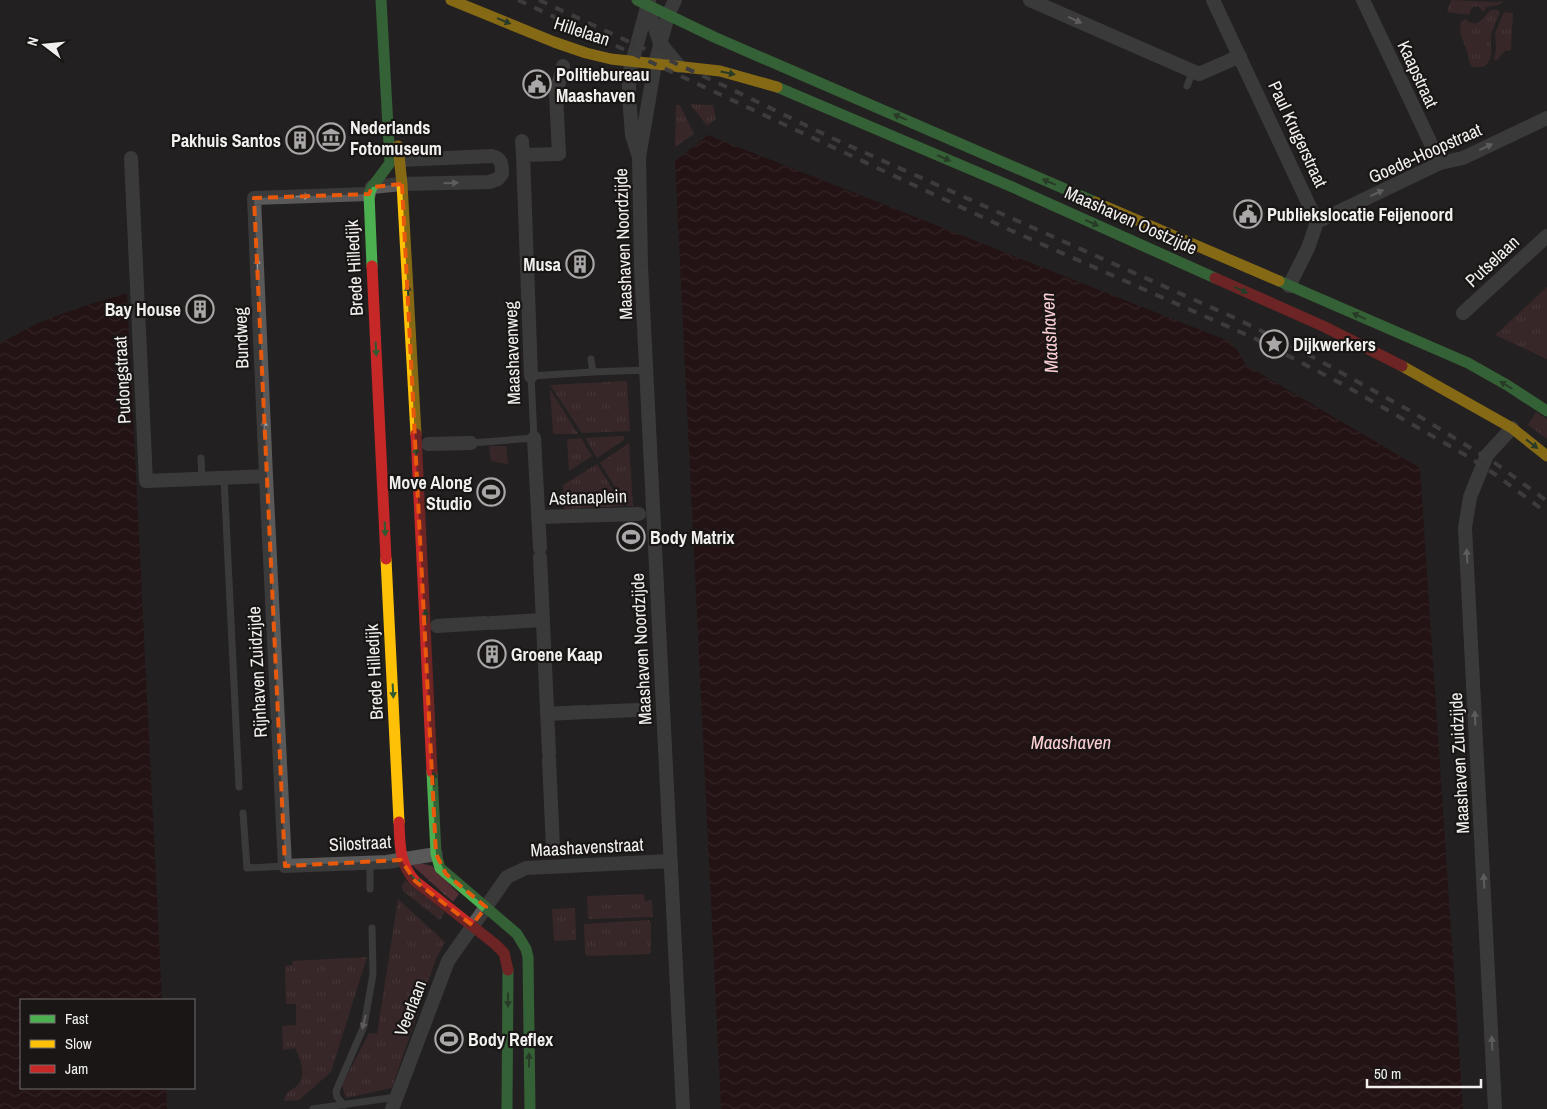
<svg xmlns="http://www.w3.org/2000/svg" width="1547" height="1109" font-family="'Archivo Narrow',sans-serif">
<defs>
<pattern id="grass-tufts" width="24" height="20" patternUnits="userSpaceOnUse" patternTransform="scale(1.25)"><rect width="24" height="20" fill="#522f33"/><path d="M3 7l-1-3M5 7V3M7 7l1-3M15 17l-1-3M17 17v-4M19 17l1-3" fill="none" stroke="#6b4d51"/></pattern>
<pattern id="water-waves" width="16" height="10" patternUnits="userSpaceOnUse" patternTransform="scale(1.25)"><rect width="16" height="10" fill="#260307"/><path d="M0 5q4-4 8 0t8 0" fill="none" stroke="#46282b"/></pattern>
</defs>
<rect width="100%" height="100%" fill="#222020"/>
<path fill="url(#grass-tufts)" d="M1451,0L1497,2L1503,1L1499,5L1487,7L1483,12L1479,6L1472,7L1469,15L1447,12Z
M1491,10H1498L1500,12C1498,19 1494,25 1492,32C1488,44 1497,58 1483,67H1472C1468,62 1469,58 1467,51C1464,41 1458,34 1461,22L1466,19C1478,31 1483,16 1491,10Z
M1504,12L1513,13L1511,50L1505,51L1497,60H1494L1496,48L1495,33Z
M690,104L713,105L716,119L707,126Z
M676,105H680L694,134L675,147Z
M1547,287V359L1495,335Z
M627,381L630,431L582,433L550,385Z
M550,389L578,434H553Z
M1536,412L1547,419V439L1528,425Z
M624,436V440L597,458L585,438Z
M581,438L592,456L569,471L567,439Z
M629,443L633,506H627L600,463Z
M489,446H506L508,464L491,461Z
M597,464L623,506L564,509L563,485Z
M419,863L432,866L459,894L453,902L412,865Z
M405,880L445,912L440,920L403,891L402,886Z
M644,894L645,901L652,900L653,917L588,919L587,896Z
M398,899L445,942L436,959L392,1088L346,1098L342,1085L369,1033L377,1034Z
M575,908L576,940L554,941L552,909Z
M649,920L651,923V952L649,954L587,956L585,954L584,924Z
M367,957L331,1072L299,1100L284,1101C288,1087 293,1092 299,1083C306,1072 300,1059 295,1048L283,1050L282,1026L296,1025V1004H286L285,966L293,965L292,961Z"/>
<path fill="url(#water-waves)" d="M708,135L1226,340L1236,348L1246,365L1420,468L1463,1109H721L675,161Z
M127,293L162,1000H21V1088H166L167,1109H0V343L38,323L78,308Z"/>
<g fill="none" stroke-linecap="round" stroke-linejoin="round">
<path stroke="#5a5959" stroke-width="7" d="M1187,86L1193,71
M591,359L593,372L647,370
M471,441V443L534,438L531,376L593,372
M201,458L202,479
M224,478L239,787
M243,813L247,868L285,866
M370,863V889
M344,1105L337,1097L336,1091L364,1026L373,974L372,928
M313,1109L396,1097"/>
<path stroke="#5a5959" stroke-width="14" d="M675,0L668,15L655,64L639,157L641,266L683,1109
M1030,0L1199,74L1240,56
M1213,0L1317,222L1308,248L1289,286
M1363,0L1440,163
M647,5L660,43L679,66
M522,141L523,155L559,154L556,94L563,66
M638,154L632,135L629,96V74L649,0
M523,155L531,376
M131,158L146,481L266,476
M372,187L402,184L489,182L498,179L502,174C502,165 502,158 492,156L399,160
M369,194L254,198L266,476L285,866L387,862L436,854
M1317,222L1440,163L1463,158L1547,118
M1463,313L1547,236
M534,438L540,548
M428,444L471,443
M538,517L639,514
M540,557L549,753
M491,623L543,620
M437,626L485,623
M591,712L638,710
M547,714L586,712
M549,759L553,848
M392,1109L448,961L507,877L526,868L671,861
M1495,1109L1465,528L1470,497L1487,455L1512,428"/>
<path stroke="#4caf50" stroke-width="11" d="M637,0L714,37L1095,202
M777,87L1010,186L1215,278
M372,266L369,194L372,187L390,163L381,0
M1279,281L1468,363L1507,385L1547,411
M432,772L436,854L440,868L517,934L526,949L528,957L530,1109
M507,1109L508,970"/>
<path stroke="#ffc107" stroke-width="11" d="M451,0L554,42L586,53L611,59L720,71L777,87
M398,146L402,184L416,434
M1095,202L1279,281
M1402,366L1512,428L1547,456
M386,559L399,822"/>
<path stroke="#c62828" stroke-width="11" d="M372,266L386,559
M1215,278L1325,327L1402,366
M416,434L432,772
M399,822C400,845 399,863 415,881L495,944L504,953L508,970"/>
<path stroke="#5e5c5c" stroke-width="4" stroke-dasharray="9 9" stroke-linecap="butt" d="M518,0L1010,230L1256,339L1344,385L1467,456L1496,475L1547,513
M539,0L731,89L832,138L1235,318L1302,351L1414,413L1495,463L1547,501"/>
</g>
<defs><path id="oneway-solid" d="M-6-.8H1V-3.2L6.5 0L1 3.2V.8H-6Z" transform="scale(1.25)"/></defs>
<g fill="#a6a4a4">
<use href="#oneway-solid" transform="translate(1075 20) rotate(24)"/>
<use href="#oneway-solid" transform="translate(1486 147) rotate(-25)"/>
<use href="#oneway-solid" transform="translate(451 183) rotate(-2)"/>
<use href="#oneway-solid" transform="translate(1377 193) rotate(-25)"/>
<use href="#oneway-solid" transform="translate(303 196) rotate(-2)"/>
<use href="#oneway-solid" transform="translate(257 265) rotate(-92)"/>
<use href="#oneway-solid" transform="translate(264 427) rotate(-92)"/>
<use href="#oneway-solid" transform="translate(1467 556) rotate(-93)"/>
<use href="#oneway-solid" transform="translate(1475 718) rotate(-93)"/>
<use href="#oneway-solid" transform="translate(1484 881) rotate(-93)"/>
<use href="#oneway-solid" transform="translate(364 1022) rotate(104)"/>
<use href="#oneway-solid" transform="translate(1492 1043) rotate(-93)"/>
</g>
<g fill="#305b30">
<use href="#oneway-solid" transform="translate(504 21) rotate(22)"/>
<use href="#oneway-solid" transform="translate(728 73) rotate(12)"/>
<use href="#oneway-solid" transform="translate(900 117) rotate(-157)"/>
<use href="#oneway-solid" transform="translate(944 158) rotate(23)"/>
<use href="#oneway-solid" transform="translate(1049 182) rotate(-157)"/>
<use href="#oneway-solid" transform="translate(1092 223) rotate(24)"/>
<use href="#oneway-solid" transform="translate(1241 290) rotate(24)"/>
<use href="#oneway-solid" transform="translate(408 292) rotate(-93)"/>
<use href="#oneway-solid" transform="translate(1359 316) rotate(-156)"/>
<use href="#oneway-solid" transform="translate(376 349) rotate(87)"/>
<use href="#oneway-solid" transform="translate(1506 385) rotate(-150)"/>
<use href="#oneway-solid" transform="translate(1532 444) rotate(38)"/>
<use href="#oneway-solid" transform="translate(416 454) rotate(-93)"/>
<use href="#oneway-solid" transform="translate(385 529) rotate(87)"/>
<use href="#oneway-solid" transform="translate(426 616) rotate(-93)"/>
<use href="#oneway-solid" transform="translate(393 691) rotate(87)"/>
<use href="#oneway-solid" transform="translate(434 779) rotate(-93)"/>
<use href="#oneway-solid" transform="translate(416 880) rotate(43)"/>
<use href="#oneway-solid" transform="translate(508 1000) rotate(90)"/>
<use href="#oneway-solid" transform="translate(529 1060) rotate(-90)"/>
</g>
<path d="M0 0H1547V1109H0ZM402,184L436,854L446,874L486,907L472,925L415,881L401,860L285,866L254,198L369,194L372,187Z" fill="#222020" fill-opacity=".55" fill-rule="evenodd"/>
<path fill="none" stroke="#e8590c" stroke-width="4" stroke-dasharray="10 6" stroke-linejoin="round" d="M402,184L436,854L446,874L486,907L472,925L415,881L401,860L285,866L254,198L369,194L372,187Z"/>
<defs>
<g id="civic-ring" transform="scale(1.4375)"><circle r="9.5" fill="#1a1616" stroke="#a9a7a7" stroke-width="1.5"/><path d="M-.6-6.5H3V-4.5H.6V-3L4-1V1h2V6H-6V1h2V-1L-.6-3ZM-1.2 2.5V6h2.4V2.5Z" fill="#a9a7a7"/></g>
<g id="museum-ring" transform="scale(1.4375)"><circle r="9.5" fill="#1a1616" stroke="#a9a7a7" stroke-width="1.5"/><path d="M0-6L6-3V-2H-6V-3ZM-5-1h2V3h-2ZM-1-1h2V3h-2ZM3-1h2V3H3ZM-6 4H6V6H-6Z" fill="#a9a7a7"/></g>
<g id="building-ring" transform="scale(1.4375)"><circle r="9.5" fill="#1a1616" stroke="#a9a7a7" stroke-width="1.5"/><path d="M-4-6H4V6H1V3H-1V6H-4ZM-2.5-4.3h1.7v1.8h-1.7ZM.8-4.3h1.7v1.8H.8ZM-2.5-1h1.7V.8h-1.7ZM.8-1h1.7V.8H.8Z" fill="#a9a7a7"/></g>
<g id="sight-ring" transform="scale(1.4375)"><circle r="9.5" fill="#1a1616" stroke="#a9a7a7" stroke-width="1.5"/><path d="M0-6L1.8-2.2L6-1.7L2.9 1.2L3.7 5.4L0 3.3L-3.7 5.4L-2.9 1.2L-6-1.7L-1.8-2.2Z" fill="#a9a7a7"/></g>
<g id="stadium-ring" transform="scale(1.4375)"><circle r="9.5" fill="#1a1616" stroke="#a9a7a7" stroke-width="1.5"/><path d="M0-5a6.5 5 0 1 0 0 10a6.5 5 0 1 0 0-10ZM-3.5-1.8h7v3.6h-7Z" fill="#a9a7a7"/></g>
</defs>
<g fill-rule="evenodd">
<use href="#civic-ring" x="537" y="84"/>
<use href="#museum-ring" x="331" y="137"/>
<use href="#building-ring" x="300" y="140"/>
<use href="#civic-ring" x="1248" y="214"/>
<use href="#building-ring" x="580" y="264"/>
<use href="#building-ring" x="200" y="309"/>
<use href="#sight-ring" x="1274" y="344"/>
<use href="#stadium-ring" x="491" y="492"/>
<use href="#stadium-ring" x="631" y="537"/>
<use href="#building-ring" x="492" y="654"/>
<use href="#stadium-ring" x="449" y="1039"/>
</g>
<g text-anchor="middle" dominant-baseline="central" stroke-width="4.5" stroke-linejoin="round" paint-order="stroke">
<g font-size="18" fill="#f2efef" stroke="#1a1616">
<text transform="translate(582 31) rotate(18)">Hillelaan</text>
<text transform="translate(1418 74) rotate(65)">Kaapstraat</text>
<text transform="translate(1298 134) rotate(65)">Paul Krugerstraat</text>
<text transform="translate(1425 153) rotate(-24)">Goede-Hoopstraat</text>
<text transform="translate(1131 220) rotate(24)">Maashaven Oostzijde</text>
<text transform="translate(623 244) rotate(-92)">Maashaven Noordzijde</text>
<text transform="translate(1492 261) rotate(-43)">Putselaan</text>
<text transform="translate(354 268) rotate(-93)">Brede Hilledijk</text>
<text transform="translate(241 338) rotate(-92)">Bundweg</text>
<text transform="translate(512 353) rotate(-92)">Maashavenweg</text>
<text transform="translate(122 380) rotate(-93)">Pudongstraat</text>
<text transform="translate(588 497) rotate(-2)">Astanaplein</text>
<text transform="translate(641 649) rotate(-93)">Maashaven Noordzijde</text>
<text transform="translate(257 672) rotate(-93)">Rijnhaven Zuidzijde</text>
<text transform="translate(374 672) rotate(-93)">Brede Hilledijk</text>
<text transform="translate(1459 763) rotate(-93)">Maashaven Zuidzijde</text>
<text transform="translate(360 843) rotate(-3)">Silostraat</text>
<text transform="translate(587 847) rotate(-3)">Maashavenstraat</text>
<text transform="translate(410 1008) rotate(-69)">Veerlaan</text>
</g>
<g font-size="18" font-weight="bold" fill="#f2efef" stroke="#1a1616" text-anchor="start">
<text x="556" y="74">Politiebureau<tspan x="556" dy="21">Maashaven</tspan></text>
<text x="350" y="127">Nederlands<tspan x="350" dy="21">Fotomuseum</tspan></text>
<text x="281" y="140" text-anchor="end">Pakhuis Santos</text>
<text x="1267" y="214">Publiekslocatie Feijenoord</text>
<text x="561" y="264" text-anchor="end">Musa</text>
<text x="181" y="309" text-anchor="end">Bay House</text>
<text x="1293" y="344">Dijkwerkers</text>
<text x="472" y="482" text-anchor="end">Move Along<tspan x="472" dy="21">Studio</tspan></text>
<text x="650" y="537">Body Matrix</text>
<text x="511" y="654">Groene Kaap</text>
<text x="468" y="1039">Body Reflex</text>
</g>
<g font-size="19" font-style="italic" fill="#fbcfd3" stroke="#1a1616">
<text transform="translate(1049 333) rotate(-93)">Maashaven</text>
<text x="1071" y="742">Maashaven</text>
</g>
</g>
<rect x="20" y="999" width="175" height="90" fill="#1a1616" stroke="#706d6d"/>
<rect x="30" y="1015" width="25" height="8" fill="#4caf50" stroke="#706d6d"/>
<text x="65" y="1024" font-size="15" fill="#f2efef">Fast</text>
<rect x="30" y="1040" width="25" height="8" fill="#ffc107" stroke="#706d6d"/>
<text x="65" y="1049" font-size="15" fill="#f2efef">Slow</text>
<rect x="30" y="1065" width="25" height="8" fill="#c62828" stroke="#706d6d"/>
<text x="65" y="1074" font-size="15" fill="#f2efef">Jam</text>
<g transform="translate(45 45) rotate(286)" stroke="#1a1616" stroke-width="4" paint-order="stroke">
<path d="M0-4L9 19L0 12L-9 19Z" fill="#f2efef"/>
<text y="-8" font-size="14" font-weight="bold" text-anchor="middle" fill="#f2efef">N</text>
</g>
<path d="M1367 1079v8h114v-8" fill="none" stroke="#f2efef" stroke-width="2.5"/>
<text x="1374" y="1079" font-size="15" fill="#f2efef" stroke="#1a1616" stroke-width="4" paint-order="stroke">50 m</text>
</svg>
